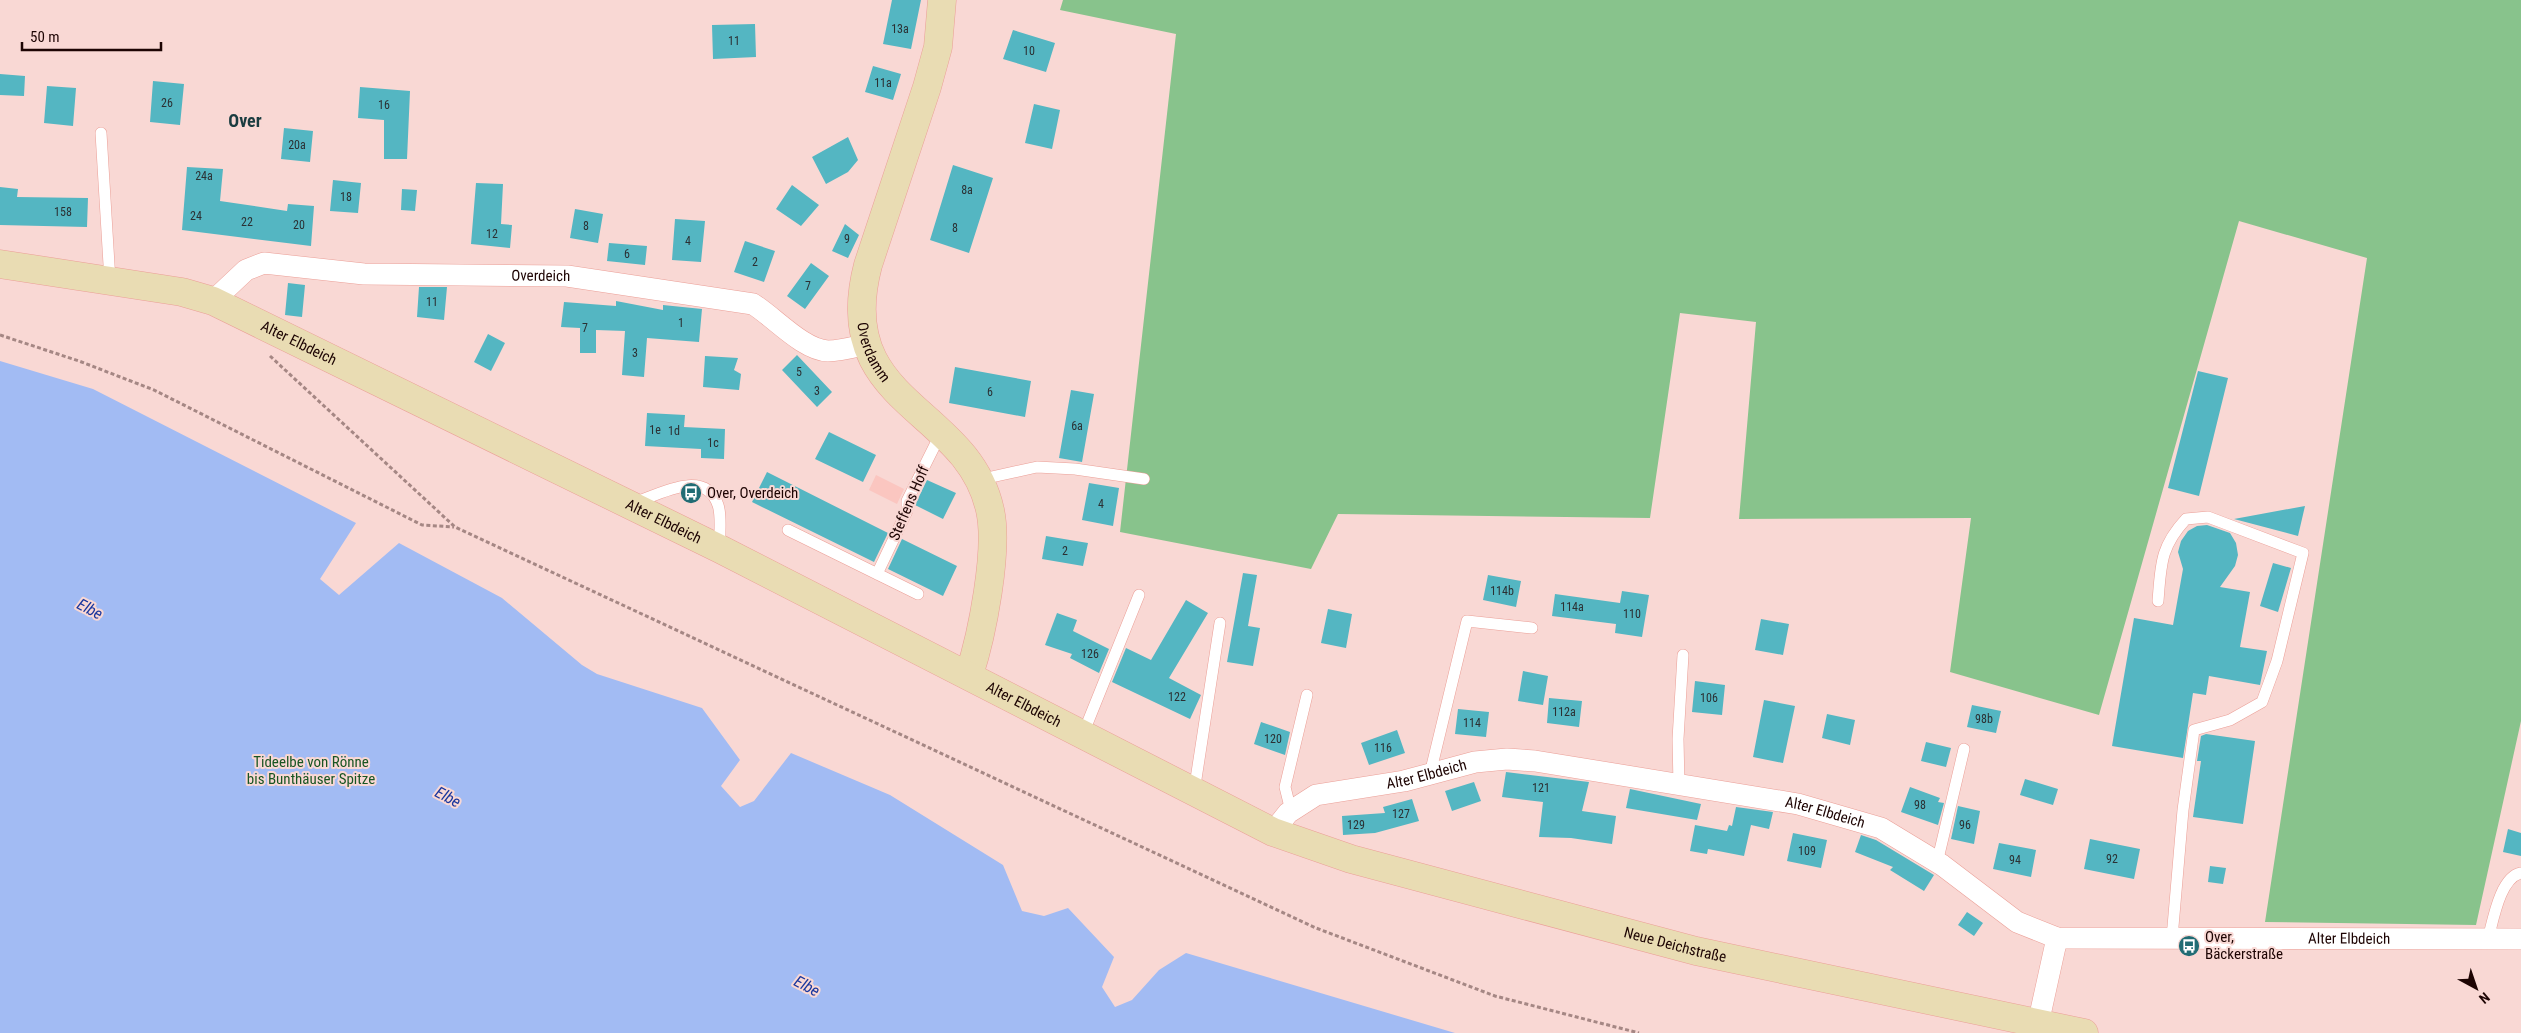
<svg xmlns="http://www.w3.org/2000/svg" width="2521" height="1033" font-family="'Roboto Condensed',sans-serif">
<rect width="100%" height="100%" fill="#f9d8d4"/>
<path fill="#fbc6c0" d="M876,475L904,489L897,504L869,490Z"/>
<path fill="#88c38c" d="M1063,0H2521V721L2476,925L2265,922L2367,258L2239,221L2099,715L1950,672L1971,518L1739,519L1756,322L1680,313L1650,518L1338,514L1311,569L1120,532L1176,34L1060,10Z"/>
<path fill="#a2bbf3" d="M0,361L93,389L356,523L320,579L339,595L399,543L502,598L582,665L597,674L702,708L740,760L721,786L740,807L754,801L791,753L890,795L1003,865L1022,911L1044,916L1068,908L1114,957L1102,987L1115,1007L1132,1000L1159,970L1186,953L1455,1033H0Z"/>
<path fill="#54b6c2" d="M892,0H921L911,49L883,44Z
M755,24L756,57L713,59L712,25Z
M1013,30L1055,43L1046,72L1003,59Z
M873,66L901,74L893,100L865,92Z
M0,74L25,76L24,96L0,95Z
M153,81L184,84L180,125L150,122Z
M47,86L76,88L73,126L44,123Z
M360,87L410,91L407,159H384V120L358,118Z
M1034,104L1060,110L1052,149L1025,143Z
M284,128L313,131L310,162L281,159Z
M848,137L858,160L848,172L826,184L812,157Z
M953,165L993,178L969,253L930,240Z
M187,167L223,169L220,201L287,211L288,204L314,206L311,246L182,230Z
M333,180L361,183L358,213L330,211Z
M476,183L503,184L501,224L512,225L510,248L471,244Z
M792,185L819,205L801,226L776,209Z
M0,187L18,189L17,197L88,198L87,227L0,225Z
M402,189L417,190L415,211L401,210Z
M575,209L603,214L598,243L570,238Z
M675,219L705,221L701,262L672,260Z
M845,224L859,235L848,258L832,251Z
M745,241L775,251L764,282L734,272Z
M609,243L647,246L645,265L607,261Z
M811,263L829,276L805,309L787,296Z
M288,283L305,285L302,317L285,315Z
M419,287H447L444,320L417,317Z
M616,301L663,310V305L702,309L699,342L647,338L644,377L622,375L625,331L596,330V353H580V328L561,327L564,302L616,306Z
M488,334L505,343L491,371L474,362Z
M797,355L832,392L817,407L782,370Z
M705,356L738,358L734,370L741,374L739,390L703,387Z
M955,367L1031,381L1025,417L949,403Z
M2198,371L2228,378L2199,496L2168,488Z
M1071,390L1094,394L1082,462L1059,458Z
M647,413L685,415L684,427L725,429L724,459L701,458V449L645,446Z
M829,432L876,455L863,482L815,459Z
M767,472L888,533L874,562L752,502Z
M927,480L956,493L943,519L915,505Z
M1089,483L1119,488L1113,526L1082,520Z
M2305,506L2298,536L2234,519Z
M2207,525L2230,533L2236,543L2238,555L2235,566L2220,587L2250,592L2240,647L2267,651L2260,685L2209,676L2206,695L2193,693L2183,758L2112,746L2134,618L2173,625L2183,569L2178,552L2181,541L2188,531L2197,526Z
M1046,536L1088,543L1083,566L1042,559Z
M902,539L957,566L943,596L888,569Z
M2273,563L2291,568L2278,612L2260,606Z
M1243,573L1257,575L1248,626L1260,628L1253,666L1227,662Z
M1488,575L1521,581L1516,607L1483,600Z
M1622,591L1649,595L1642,637L1615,633L1616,624L1552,616L1555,594L1620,603Z
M1186,600L1208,613L1169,678L1201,695L1190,719L1112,682L1126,648L1151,660Z
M1328,609L1352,614L1346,648L1321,643Z
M1057,613L1077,620L1073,631L1109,649L1099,673L1070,658L1072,654L1045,645Z
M1761,619L1789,624L1783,655L1755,650Z
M1523,671L1548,676L1543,705L1518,701Z
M1695,681L1725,685L1722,715L1692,712Z
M1549,698L1582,701L1579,727L1547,723Z
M1764,700L1795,706L1783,763L1753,757Z
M1972,705L2001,711L1996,733L1967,727Z
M1458,709L1489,712L1486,737L1455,734Z
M1827,714L1855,720L1850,745L1822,738Z
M1261,722L1290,732L1285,755L1254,744Z
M1397,730L1405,753L1369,765L1361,743Z
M2206,734L2255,741L2243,824L2193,817L2201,761H2197L2201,736Z
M1926,742L1951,748L1946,767L1921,761Z
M1506,772L1589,782L1582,811L1616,816L1612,844L1571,838L1539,837L1543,802L1502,797Z
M2025,779L2058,789L2053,805L2020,795Z
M1474,782L1481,801L1452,811L1445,791Z
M1910,787L1940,798L1938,802L1944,803L1938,825L1901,812Z
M1630,789L1701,804L1697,820L1626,808Z
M1412,799L1419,821L1375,833L1343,835L1342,816L1385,813L1383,807Z
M1958,806L1980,811L1974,844L1951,839Z
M1736,807L1773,812L1769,829L1751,825L1744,856L1708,849L1707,854L1690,851L1695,825L1727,831L1729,825L1732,826Z
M2508,829L2521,833V856L2503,852Z
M1793,833L1827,840L1821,868L1787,861Z
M1861,835L1876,840L1934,875L1924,891L1890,870L1893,867L1855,852Z
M2090,839L2140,849L2134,879L2084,869Z
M1999,843L2036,850L2031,877L1993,869Z
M2210,866L2226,868L2223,884L2208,882Z
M1967,912L1983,923L1974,936L1958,925Z"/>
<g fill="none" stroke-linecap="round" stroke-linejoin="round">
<g stroke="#eb9f97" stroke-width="12">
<path id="lane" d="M101,133L110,281
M978,480L1037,467L1075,469L1144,479
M634,503C658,495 705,467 718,505C722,516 719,534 720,547
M788,530L918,594
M877,574L907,511V501L941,433
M2158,601C2161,565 2160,547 2186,519L2208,517L2303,553L2277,661L2262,702L2230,720L2194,730L2183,810L2172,938
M1083,734L1139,595
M1430,774L1467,621L1532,628
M1679,785L1678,739L1683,655
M1194,792L1220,623
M1291,811L1285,787L1307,695
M1937,863L1964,749
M2488,939C2493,921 2500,877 2521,873"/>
</g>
<g stroke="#eb9f97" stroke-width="22">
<g id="street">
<path id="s1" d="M213,301L246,270L264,263L364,274L567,276L753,304C774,317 803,350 828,351C841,351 854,347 867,344"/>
<path id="s2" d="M1273,832L1288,813L1316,795L1404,781L1475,762L1507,759L1535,761L1798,804L1881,828L1942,865L2017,922L2057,938L2521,939"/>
<path d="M2038,1024L2057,938"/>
</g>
</g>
<g stroke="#eb9f97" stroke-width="29">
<g id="secondary">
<path id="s3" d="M942,0L938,47L927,87L868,265C831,406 967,405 990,510C999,550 982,635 969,675"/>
<path id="s4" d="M0,264L182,292L213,301L720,549L1273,832L1351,859L1696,951L2084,1033"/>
</g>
</g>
<path stroke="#a58784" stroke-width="3" stroke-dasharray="4 2.5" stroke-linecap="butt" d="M0,335L79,361L154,390L422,525L454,527
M270,356L455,527L1316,928L1495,996L1639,1033"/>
<use href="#lane" stroke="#fff" stroke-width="11"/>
<use href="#street" stroke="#fff" stroke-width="21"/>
<use href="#secondary" stroke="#e9dcb3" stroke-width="28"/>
</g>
<defs>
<g id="bus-disc" transform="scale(1.125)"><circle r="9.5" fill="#216c74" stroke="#f9d8d4"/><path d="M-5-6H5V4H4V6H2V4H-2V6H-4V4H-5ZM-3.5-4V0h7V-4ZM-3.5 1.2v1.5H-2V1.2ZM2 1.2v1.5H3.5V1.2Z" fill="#fff"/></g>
</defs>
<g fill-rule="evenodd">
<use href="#bus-disc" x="691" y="493"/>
<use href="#bus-disc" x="2189" y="946"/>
</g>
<g text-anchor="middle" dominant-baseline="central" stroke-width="4" stroke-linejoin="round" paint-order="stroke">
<g font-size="12" fill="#2b3033">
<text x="900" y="29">13a</text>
<text x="734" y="41">11</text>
<text x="1029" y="51">10</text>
<text x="883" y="83">11a</text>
<text x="167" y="103">26</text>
<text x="384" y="105">16</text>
<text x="297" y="145">20a</text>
<text x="204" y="176">24a</text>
<text x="967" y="190">8a</text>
<text x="346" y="197">18</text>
<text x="63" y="212">158</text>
<text x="196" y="216">24</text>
<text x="247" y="222">22</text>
<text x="299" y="225">20</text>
<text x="586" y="226">8</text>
<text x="955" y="228">8</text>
<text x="492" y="234">12</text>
<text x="847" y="239">9</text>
<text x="688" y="241">4</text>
<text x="627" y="254">6</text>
<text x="755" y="262">2</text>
<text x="808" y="286">7</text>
<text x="432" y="302">11</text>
<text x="681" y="323">1</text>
<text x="585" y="328">7</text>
<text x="635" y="353">3</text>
<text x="799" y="372">5</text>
<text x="817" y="391">3</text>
<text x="990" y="392">6</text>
<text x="1077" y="426">6a</text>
<text x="655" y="430">1e</text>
<text x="674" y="431">1d</text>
<text x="713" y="443">1c</text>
<text x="1101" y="504">4</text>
<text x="1065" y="551">2</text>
<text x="1502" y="591">114b</text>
<text x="1572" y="607">114a</text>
<text x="1632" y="614">110</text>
<text x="1090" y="654">126</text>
<text x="1177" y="697">122</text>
<text x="1709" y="698">106</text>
<text x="1564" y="712">112a</text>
<text x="1984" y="719">98b</text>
<text x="1472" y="723">114</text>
<text x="1273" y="739">120</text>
<text x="1383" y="748">116</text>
<text x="1541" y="788">121</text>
<text x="1920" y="805">98</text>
<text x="1401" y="814">127</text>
<text x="1356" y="825">129</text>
<text x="1965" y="825">96</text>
<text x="1807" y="851">109</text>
<text x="2112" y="859">92</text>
<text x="2015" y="860">94</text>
</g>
<g font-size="15" fill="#1d0403" stroke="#f9d8d4">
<text stroke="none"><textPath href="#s1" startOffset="342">Overdeich</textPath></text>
<text stroke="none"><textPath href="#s4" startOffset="312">Alter Elbdeich</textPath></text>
<text stroke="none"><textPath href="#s3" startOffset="366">Overdamm</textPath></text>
<text transform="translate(909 503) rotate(-67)">Steffens Hoff</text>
<text stroke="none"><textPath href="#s4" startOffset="718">Alter Elbdeich</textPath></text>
<text stroke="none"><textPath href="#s4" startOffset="1122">Alter Elbdeich</textPath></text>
<text stroke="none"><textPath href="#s2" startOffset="170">Alter Elbdeich</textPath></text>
<text stroke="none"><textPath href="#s2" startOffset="575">Alter Elbdeich</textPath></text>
<text stroke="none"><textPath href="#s2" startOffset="1134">Alter Elbdeich</textPath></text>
<text stroke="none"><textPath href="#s4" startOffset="1820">Neue Deichstraße</textPath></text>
</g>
<g font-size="15" fill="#1d0403" stroke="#f9d8d4" text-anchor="start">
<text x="707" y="493">Over, Overdeich</text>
<text x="2205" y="937">Over,<tspan x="2205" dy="17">Bäckerstraße</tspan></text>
</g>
<g font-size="15" fill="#185522" stroke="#f9d8d4">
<text x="311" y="762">Tideelbe von Rönne<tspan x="311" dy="17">bis Bunthäuser Spitze</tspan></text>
</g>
<g font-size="16" font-style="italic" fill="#18359d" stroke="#f9d8d4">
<text transform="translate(90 609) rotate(28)">Elbe</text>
<text transform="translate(448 797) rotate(28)">Elbe</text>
<text transform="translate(807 986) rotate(28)">Elbe</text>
</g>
<g font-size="18" font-weight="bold" fill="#1a3c40" stroke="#f9d8d4">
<text x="245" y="120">Over</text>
</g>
</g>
<g transform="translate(2476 988) rotate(140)" stroke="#f9d8d4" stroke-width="4" paint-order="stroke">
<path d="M0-4L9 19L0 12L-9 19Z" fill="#1d0403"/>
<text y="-8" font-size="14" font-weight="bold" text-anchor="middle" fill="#1d0403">N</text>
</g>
<path d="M22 42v8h139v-8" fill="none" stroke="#1d0403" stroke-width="2.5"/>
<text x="30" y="42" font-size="15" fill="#1d0403" stroke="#f9d8d4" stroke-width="4" paint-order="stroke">50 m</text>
</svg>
